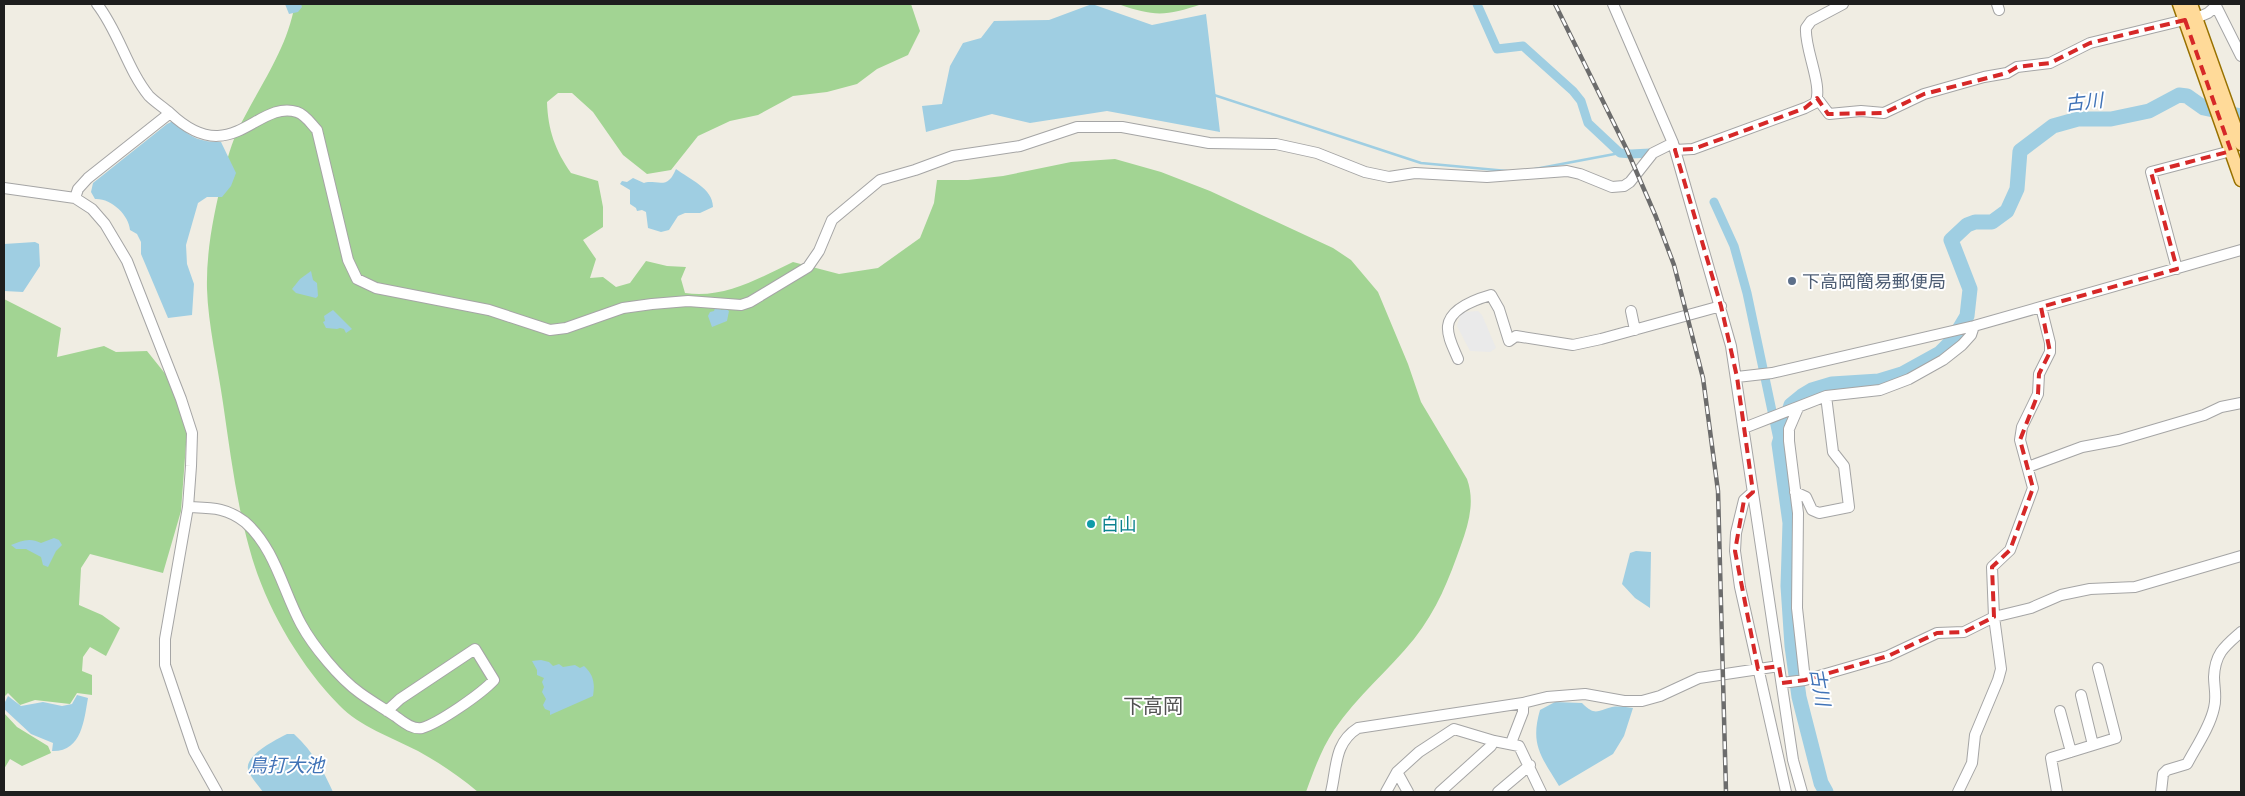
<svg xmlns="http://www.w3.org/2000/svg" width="2245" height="796" font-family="Roboto,'Noto Sans JP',sans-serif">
<rect width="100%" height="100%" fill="#f0ede3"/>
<path fill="#a2d493" d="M295,4H911L920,31L908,55L877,69L857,84L827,92L793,96L758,115L730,121L698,136L671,170L647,174L623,155L593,112L572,93H558L547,102C548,130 555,150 571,173L598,181L603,207V227L583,240L596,259L590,278L603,277L616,287L630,283L646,261L667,266L686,267L681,279L685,293C724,299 759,278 793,262L839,274L878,268L920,238L934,203L937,180H968L1003,176L1071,162L1115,159L1161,172L1210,191L1333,248L1351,260L1378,292L1408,364L1421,402L1467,479C1475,501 1469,523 1461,545C1449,579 1437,610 1414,639C1388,671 1357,696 1334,730C1321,750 1314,770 1306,792H478C459,776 440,763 418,751C391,737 360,727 339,705C298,663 264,604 249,547C236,500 230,451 223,403C218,367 208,324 207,289C206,251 214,213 223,176C228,155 234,135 245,116C265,78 287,47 295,4Z
M1118,4H1202C1166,16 1155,17 1118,4Z
M4,299L61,328L57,357L104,346L116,352L147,351L167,376L187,431L181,511L163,573L90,554L81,568L79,605L102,615L120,628L106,656L90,647L83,657L82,671L92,675V695L77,693L70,704L35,700L20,705L8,693L4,697Z
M4,713L17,727L48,746L51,753L22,766L10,759L4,769Z"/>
<path fill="#eaeaea" d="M1463,309L1465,312L1478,311L1482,315L1496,348L1490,352L1470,351L1457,326L1460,316L1458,312Z"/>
<path fill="#9fcee2" d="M285,4H301L302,7L298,12L289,14Z
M1092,4L1152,25L1206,14L1220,132L1107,111L1030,123L992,114L926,132L922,106L942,104L950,66L963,43L981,38L994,21L1049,20Z
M173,121C190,137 198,142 221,142L236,173L231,186L222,197H207L198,203L186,245L187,264L194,284L192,315L168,318L141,254V242L137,234L130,230C129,215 111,198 95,199L91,192L93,183L167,124Z
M676,169C689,179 713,188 713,207L700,213H685L678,216L669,230L661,232L648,228L646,212L642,210L637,211L636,208L630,204V190L620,184L622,181L627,182L633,178L644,183C651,180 664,186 669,180C672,178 674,173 676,169Z
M35,242L39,244L40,266L23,292L4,291V244Z
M311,271L313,280L317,283L318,296L316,298L296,293L292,289L300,279Z
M717,303L721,310L726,309L729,311L727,321L712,327L708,316L710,312L714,311Z
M333,310L352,329L346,333L344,329L340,328L337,329L326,328L323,322L325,321L324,316Z
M54,538L59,540L62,545L56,551L48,567L43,565L41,557L26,549H16L11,545C21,541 30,537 41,543Z
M1636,551L1651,552L1650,608L1635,598L1622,584L1630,553Z
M541,660L549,662L553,666L559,664L563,667L575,665L580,668L584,666C594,675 595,684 593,696L550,715V711L545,709L543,705L546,699L542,692L544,687L542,682L544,678L537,675V670L532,661Z
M77,695L88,698C84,720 82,752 52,751L53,743L31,734L4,709V704L8,696L21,706L43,702L62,706L72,704Z
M1555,702L1582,703C1595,716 1597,711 1612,707C1619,706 1626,707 1633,708L1624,736L1613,754L1559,786C1541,756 1530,745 1540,710Z
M287,734H294C312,750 323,770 333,792H263C259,786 250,777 248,769C245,755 277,739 287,734Z"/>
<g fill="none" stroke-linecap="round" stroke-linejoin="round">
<path stroke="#9fcee2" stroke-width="2.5" d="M1214,95L1421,163L1507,171
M1535,169L1620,153"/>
<path stroke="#9fcee2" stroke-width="9" d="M1477,4L1497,49L1523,46L1573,91L1581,101L1588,123L1620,153L1631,154L1650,153
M1714,202L1734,246L1747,293L1779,444"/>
<path stroke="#9fcee2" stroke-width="15" d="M1826,792L1821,783L1799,697L1792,646L1788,586L1790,523L1779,444L1791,405L1802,396L1812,390L1832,384L1879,381L1902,374L1940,353L1952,341L1967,316L1970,289L1951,240L1967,225L1975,222H1992L2007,211L2017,189L2020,151L2053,126L2078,119H2111L2149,111L2179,95L2187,96L2204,108L2241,116"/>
<g stroke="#a5a5a5" stroke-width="12">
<path id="minor" d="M97,4C119,32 127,69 149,96C155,102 163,107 170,113
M1613,4L1673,143L1731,346L1793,760L1802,792
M1997,4L1999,10
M2215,4L2241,56
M1817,98L1829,114L1861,111L1884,113L1924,94L1984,77L2007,73L2017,67L2050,63L2090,43L2201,16L2208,13L2216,6
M1675,150L1693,149L1805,108L1815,103C1824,88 1804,48 1806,28L1811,21L1843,4
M4,188L75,198L92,209L105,224L127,261L181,399L192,433L191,466L188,507L165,639V665L194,751L217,792
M75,198L78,189L88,178L170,113C231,171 257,99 297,112C306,115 311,124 317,130L348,260L357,279L376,288L489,310L550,330L566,328L623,308L652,304L688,301L741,305L750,302L808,267L819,251L832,220L880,180L915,170L953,156L1020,146L1077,127H1122L1209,143L1276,144L1317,153L1365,172L1389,177L1415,173L1487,177L1567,171L1580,174L1612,187L1624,186L1630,182L1653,153L1673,143
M2177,269L2151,172L2231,151
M1631,311L1635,330
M1458,359C1454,349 1447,337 1448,326C1450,308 1477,299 1491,295L1499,309L1509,341L1516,336L1573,345L1601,339L1721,306
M1737,377L1772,373L1974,326L2241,250
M1798,408L1789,429V441L1798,513L1797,608L1805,680
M1744,428L1826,396L1880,390L1909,379L1943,360L1962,345L1971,335L1974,326
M2028,467L2082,447L2119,440L2204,415L2221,407L2241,403
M1753,492L1744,500L1736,533L1735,551L1740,587L1786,792
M1795,492L1806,497L1812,510L1819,513L1849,507L1844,466L1833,452L1826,396
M188,507C211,508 226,507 245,522C275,548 283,591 301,624C313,646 339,678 360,693C371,701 383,708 395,716C402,721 412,730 422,728C439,723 481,694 494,680L475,649L400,699L387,711
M1782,683L1805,680L1888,656L1937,633L1964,632L1994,617L2031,608L2061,595L2090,589L2135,587L2241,556
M2081,695L2093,745
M2060,711L2071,752
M1511,743L1523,712V703
M1397,772L1408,792
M1331,792C1337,767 1334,743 1358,728L1523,703L1547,697L1585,694L1624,701H1642L1660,696L1699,678L1779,666
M1386,792L1397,772L1419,752L1454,729L1494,741L1519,746L1541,792
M1440,792L1491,746L1494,741
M1498,792L1530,765
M1958,792L1972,763L1975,735L1998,680L2001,669L1994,617L1992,567L2010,550L2033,488L2020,440L2022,427L2038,394L2039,374L2050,352V343L2041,307
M2057,792L2051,758L2116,738L2098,668
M2161,792L2163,774L2167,770L2187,764C2196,747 2210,727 2214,708C2217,697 2214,687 2214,677C2215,653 2225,646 2241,632"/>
</g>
<g stroke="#987100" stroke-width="15">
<path id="major" d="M2179,4L2241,180
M2191,4L2241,144"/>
</g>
<use href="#minor" stroke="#fff" stroke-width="10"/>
<use href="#major" stroke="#ffda99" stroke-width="12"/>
<g stroke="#6c6c6c" stroke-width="4.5">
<path id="rail" d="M1555,4L1627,150L1656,217L1674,265L1703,378L1718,491L1726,792"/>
</g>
<use href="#rail" stroke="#fff" stroke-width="2.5" stroke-dasharray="8" stroke-linecap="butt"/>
</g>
<path fill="none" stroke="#d62828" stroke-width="4" stroke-dasharray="10 6" stroke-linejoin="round" d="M2185,20L2231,151L2151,172L2177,269L2041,307L2050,352L2039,374L2038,394L2020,440L2033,488L2010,550L1992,567L1994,617L1964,632L1937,633L1888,656L1805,680L1782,683L1779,666L1758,669L1735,551L1744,500L1753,492L1737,377L1721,306L1675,150L1693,149L1749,129L1805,108L1817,98L1828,114L1884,113L1924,94L2007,73L2017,67L2050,63L2090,43Z"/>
<circle fill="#5c6f8a" stroke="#fff" stroke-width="2" cx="1792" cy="281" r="5"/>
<circle fill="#0f9aa8" stroke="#fff" stroke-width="2" cx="1091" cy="524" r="5"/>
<g text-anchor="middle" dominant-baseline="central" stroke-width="4" stroke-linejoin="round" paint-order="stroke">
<g font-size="18" fill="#4e5e75" stroke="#fff" text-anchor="start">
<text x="1802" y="281">下高岡簡易郵便局</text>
</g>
<g font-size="18" fill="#0d838f" stroke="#fff" text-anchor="start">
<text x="1101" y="524">白山</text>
</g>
<g font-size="19" font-style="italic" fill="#4073b7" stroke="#fff">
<text transform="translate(2084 102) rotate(-6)">古川</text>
<text transform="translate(1820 687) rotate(80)">古川</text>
<text x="286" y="765">鳥打大池</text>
</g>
<g font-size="20" fill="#515151" stroke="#fff">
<text x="1153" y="706">下高岡</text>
</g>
</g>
<rect width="2245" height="796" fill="none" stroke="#1e1e1e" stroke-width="10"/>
</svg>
